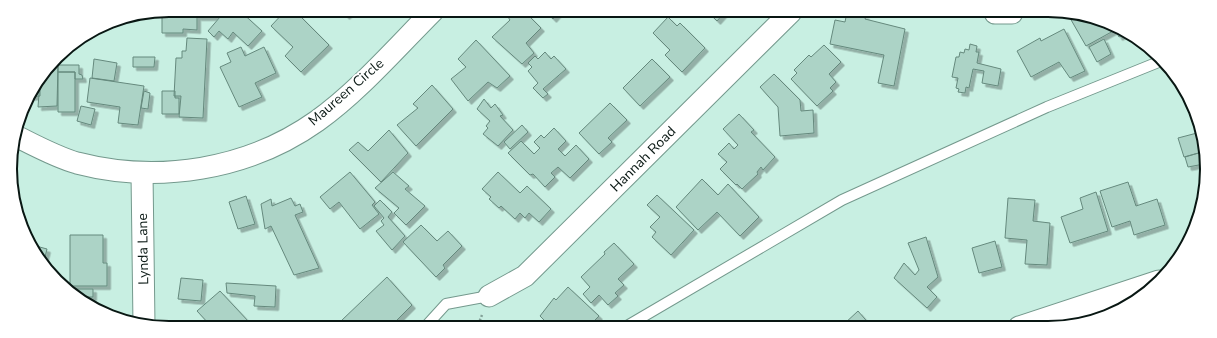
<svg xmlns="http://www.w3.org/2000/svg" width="1217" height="338" font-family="'Nunito Sans',sans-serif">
<defs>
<filter id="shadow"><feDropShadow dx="3.5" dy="3.5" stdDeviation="0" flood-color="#0004"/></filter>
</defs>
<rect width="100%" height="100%" fill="#c8efe2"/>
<path fill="#acd3c6" stroke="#65897d" filter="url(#shadow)" d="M196,10H207V17H198Z
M207,10H216V17H207Z
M226,10H239L262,31L248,46L233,32L228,39L219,31L214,37L208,31Z
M286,10H294L329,45L301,72L285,56L293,47L271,26Z
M341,11H352L346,16Z
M504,11H524L541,28L526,43L534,53L522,64L492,37L510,20Z
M545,11H560L553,19Z
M708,12H725L717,21Z
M847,12L866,16L865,19L905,29L894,86L878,83L884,55L830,44L835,20L845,22Z
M162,13H197V30L183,29V33H162Z
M1079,13L1127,33L1119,37L1115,30L1086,46L1070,18Z
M668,17L677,26L680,23L705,48L682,72L665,55L670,50L653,33Z
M1064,29L1085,71L1070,78L1059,62L1031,77L1017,51L1040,38L1041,41Z
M187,38L207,39L203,118L179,117L181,96H174L176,58H182V51H186Z
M1104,39L1111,54L1097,62L1089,47Z
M476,40L510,76L497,88L488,82L468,101L451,79L466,67L458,59Z
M970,44L977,46L976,52H979L977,63L1001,69L998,86L982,83L984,71L973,69L969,88L966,87L965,93L958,92L959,89L956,88L958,78L952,77L956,57H959L960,52L964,53L965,49L969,50Z
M824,45L841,62L829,74L836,82L830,88L833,91L817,106L791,79L797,73L794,70L809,55L811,57Z
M241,47L245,56L264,47L276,73L255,83L262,97L239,107L220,67L231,62L227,53Z
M545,52L551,59L554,56L566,69L543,89L548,94L543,98L533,88L538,83L528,71L532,67L528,63L535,56L538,59Z
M133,57H155L154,67H133Z
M94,59L117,63L114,81L92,78Z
M652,59L670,77L640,106L623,88Z
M54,63L58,65L57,106L38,107L40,81Z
M58,65H79V74L82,75L83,79H75V72H58Z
M58,72H75V112H58Z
M774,74L800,100L801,111L813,110L814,133L780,136L778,107L760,87Z
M90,78L144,86L138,125L118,123L120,107L87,102Z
M40,81V96L28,97Z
M432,85L453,109L416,146L397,125L418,108L413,104Z
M144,91L150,93L148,109L141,108Z
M162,91H175V98H179V114H162Z
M484,99L491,108L495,104L503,115L500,116L513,130L498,146L483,134L488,128L486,126L490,121L477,109Z
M610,103L627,120L608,138L612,142L599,154L579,133Z
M81,106L95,109L91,125L77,121Z
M739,114L754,130L751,132L775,157L763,170L761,167L757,172L758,174L742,189L737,184L736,185L720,169L727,162L718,154L729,143L734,149L738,145L723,129Z
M522,125L528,132L510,149L504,142Z
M554,128L566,141L558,149L565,156L576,145L589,159L570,178L558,167L551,173L555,177L545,187L533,174L530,175L508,153L521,141L534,154L540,148L534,142L541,135L544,138Z
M389,130L408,153L381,182L349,150L358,142L368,151Z
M1197,133L1202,152L1184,157L1178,138Z
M1202,152L1204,164L1188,167L1185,157Z
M350,172L375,202L372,205L379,214L360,229L339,202L330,209L320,197Z
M393,172L409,186L405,189L425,206L406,225L394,213L399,208L375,188Z
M498,172L520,193L527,186L551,209L539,222L529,213L525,218L520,213L515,219L501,206L499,208L489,199L491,197L482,189Z
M702,179L718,195L728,184L759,217L740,236L717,212L698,230L676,207Z
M1128,182L1136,206L1157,199L1165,225L1134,235L1130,221L1112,227L1100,191Z
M1096,192L1108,231L1070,243L1061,217L1083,209L1080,198Z
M657,195L694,230L671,255L652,237L656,232L650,227L660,217L647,205Z
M246,196L255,224L238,229L229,202Z
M291,198L295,206L300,204L303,212L295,215L319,268L294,275L271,226L265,229L261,204L271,199L272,206Z
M1008,198L1035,200L1033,221L1050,223L1047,265L1025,264L1027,240L1005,238Z
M380,200L392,212L388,217L405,236L392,250L376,231L384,225L381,221L384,218L374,206Z
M421,225L437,241L448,231L462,246L443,265L445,268L436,277L403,242Z
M70,235H103V263H107V286H70Z
M926,237L938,277L927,287L937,297L927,308L894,278L904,263L915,275L919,270L908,243Z
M995,241L1002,267L979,273L972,248Z
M614,243L634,264L618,279L624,285L615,293L618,296L608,305L599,295L591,303L583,294L590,287L581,277L605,254L604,252Z
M36,246L47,249L43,265L35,250Z
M387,277L412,305L392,325H345L341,321Z
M181,278L203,280L201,301L178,299Z
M226,283L276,286L275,307L254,306L255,296L227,293Z
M568,287L599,316L589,326H550L540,316L554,298L556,300Z
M73,289H93V297H77L73,294Z
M220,291L249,322L246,325H214L213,323L210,325L197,311Z
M858,311L871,326H846L844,324Z"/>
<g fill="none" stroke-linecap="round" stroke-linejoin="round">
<g stroke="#74998d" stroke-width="12">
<path id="service" d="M426,326L446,304L489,296
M627,326L842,200L1047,107L1161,61"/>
</g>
<g stroke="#74998d" stroke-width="23">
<path id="minor" d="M995,13H1012
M16,136C36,146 56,157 77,163C158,184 248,170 317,121C358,92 397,47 433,11
M142,173L144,325
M489,296L525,276L791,12
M1019,327L1159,281"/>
</g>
<path stroke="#83a198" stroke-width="2.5" stroke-dasharray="2 2" stroke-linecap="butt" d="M482,315L480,320L486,326"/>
<use href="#service" stroke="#fff" stroke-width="10"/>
<use href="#minor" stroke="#fff" stroke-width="21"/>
</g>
<g text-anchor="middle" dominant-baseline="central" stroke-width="4" stroke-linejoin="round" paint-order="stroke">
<g font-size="14" fill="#091713" stroke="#fff">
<text transform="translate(346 92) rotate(-41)">Maureen Circle</text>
<text transform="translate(643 159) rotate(-45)">Hannah Road</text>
<text transform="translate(143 249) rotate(-91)">Lynda Lane</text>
</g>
</g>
<path d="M0 0H1217V338H0ZM169 17H1048A152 152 0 0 1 1200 169V169A152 152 0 0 1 1048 321H169A152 152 0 0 1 17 169V169A152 152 0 0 1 169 17Z" fill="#fff" fill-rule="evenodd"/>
<path fill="none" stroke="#091713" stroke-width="2" d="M169 17H1048A152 152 0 0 1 1200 169V169A152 152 0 0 1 1048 321H169A152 152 0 0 1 17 169V169A152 152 0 0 1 169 17Z"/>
</svg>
